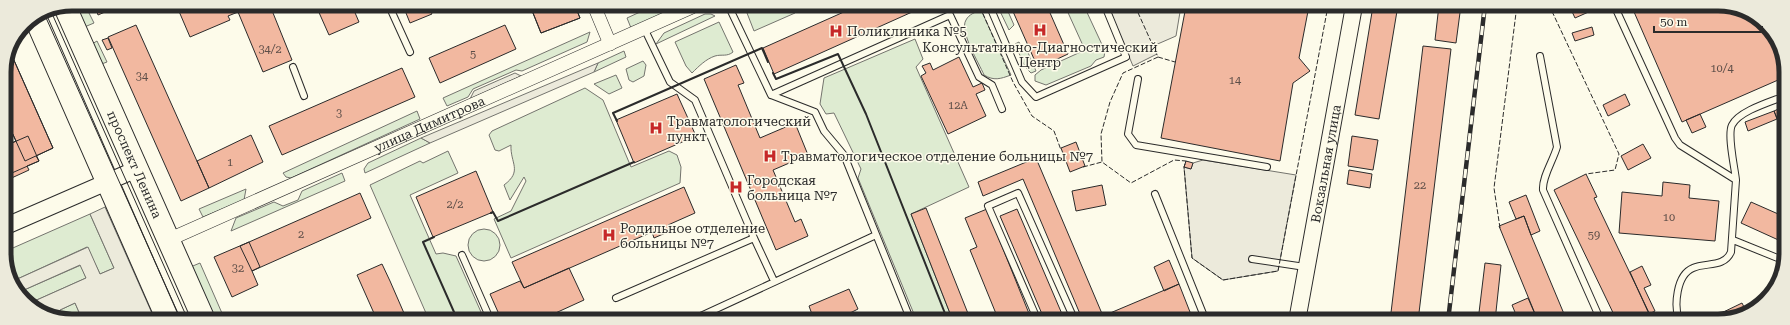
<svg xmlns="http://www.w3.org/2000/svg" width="1790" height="325" font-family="'Roboto Serif',serif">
<rect width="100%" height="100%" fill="#fdfbea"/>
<path fill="#deebd1" stroke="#74746e" d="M1065,6H1084L1105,51L1104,57L1096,60L1091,66L1046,85L1035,81V75L1041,70L1085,50Z
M651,7H677L631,28L627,18Z
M760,7H796L795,13L754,31L747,13Z
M998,7H1006L1014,25L1009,30Z
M73,9H87L94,23L82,28Z
M981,10L1011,75C1000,79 994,81 984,75C979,63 959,31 966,20C969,14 976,12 981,10Z
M705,14H711L715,16L656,44L664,33Z
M719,22L733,52C727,57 722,54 715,56C706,59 699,66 692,73L686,66L675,42Z
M590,32L587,42L522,71L516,70L473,89L468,97L447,106L443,98Z
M915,39L923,59L916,67L969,187L911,214L953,321H922L914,314L858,178L861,169L834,113L826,114L820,104L824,78Z
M97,41L107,62L96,66L92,44Z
M1019,42L1023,50L1026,48L1036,71L1031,73L1025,67L1015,44Z
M624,51L626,57L594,72L598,63Z
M643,61L646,65L644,76L633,82L629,80L626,69Z
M616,75L622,88L609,94L594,84Z
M585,88L603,100L631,167L669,151L677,155L681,167L680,183L511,258L494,219L511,211L526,181L524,177L510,200L504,185C523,171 510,163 511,145L499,151L495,150L489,135L492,131Z
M417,111L420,119L291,178L286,177L283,173Z
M421,138L430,143L365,173L364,169L368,163Z
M448,151L458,173L410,195L436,254L443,253L456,256L485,321L429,320L370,185L420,161L423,163Z
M342,173L345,181L231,231L236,218L274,202L283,206L298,200L302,191Z
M246,189L244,200L203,217L199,209Z
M90,214L114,268L100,274L87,247L13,281L6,271V251Z
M468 245a16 16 0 1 1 32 0a16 16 0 1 1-32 0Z
M200,263L225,320H211L188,268Z
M81,265L86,278L30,303L24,290Z
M75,303L82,319L76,320L72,313L63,317L60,310Z"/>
<path fill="#eceadb" stroke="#74746e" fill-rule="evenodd" d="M1108,6H1181L1176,36L1153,46L1157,54L1133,66Z
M598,63L594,72L430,143L421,138Z
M515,73L521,76L470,99L474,91Z
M1203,160L1296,175L1278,271L1223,280L1192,258L1184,167L1191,169L1193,163Z
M105,207L155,320H79L82,319L75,303L60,310L63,317L59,319L27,304L13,281L88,247L100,274L114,268L90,214ZM80,265L86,278L30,303L24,290Z"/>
<path fill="#f2b8a0" stroke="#2b2b2b" d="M1398,5L1379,119L1355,115L1373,6Z
M1439,5H1461L1456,43L1435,40Z
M1569,5H1602V6L1575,18Z
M1631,5H1727L1766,24L1785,58V77L1682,122Z
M1047,6L1068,54L1038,68L1011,7Z
M1186,6H1309L1299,58L1310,71L1293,83L1280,161L1161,138Z
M855,7L921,8L774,74L763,48Z
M271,8L292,60L263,72L238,12L228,16L230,20L190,37L178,9Z
M317,8H353L359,22L329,35Z
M404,8H429L432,14L410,23Z
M531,8H576L580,18L541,33Z
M531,8H576L580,18L541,33Z
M96,9H112L98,15Z
M136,25L209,188L181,201L108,37Z
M505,25L516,49L440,83L429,58Z
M1592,27L1594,35L1575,41L1572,33Z
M108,38L112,48L107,50L102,40Z
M1423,46L1451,49L1418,321H1390Z
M9,49L53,148L25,161L4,115V71Z
M9,49L53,148L36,156L39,161L27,166L29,170L5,181V146L16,141L4,115V71Z
M959,57L973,87L982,83L985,90L976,94L986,116L948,134L921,76L926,73L922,66L930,63L933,70Z
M736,65L744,83L738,85L760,138L795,123L808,155L773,170L795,222L801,219L808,236L776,250L704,79Z
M402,68L415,97L282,155L269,126Z
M677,94L696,136L634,163L616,120Z
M1625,94L1630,105L1608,116L1603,105Z
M1785,106V137L1774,111Z
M1774,111L1777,119L1748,131L1745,122Z
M1700,114L1706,127L1692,133L1686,120Z
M251,135L263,162L209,188L197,161Z
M28,136L39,161L5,176V146Z
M1352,136L1378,140L1373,170L1348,166Z
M1076,142L1085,166L1070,172L1061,148Z
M1643,144L1651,158L1628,170L1621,156Z
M1036,158L1103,316L1179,284L1190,312L1170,321H1083L1023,179L983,196L978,182Z
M1186,161L1193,163L1191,169L1184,167Z
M1349,170L1372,174L1370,188L1347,184Z
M476,171L493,212L433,237L416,197Z
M1586,174L1597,197L1594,198L1652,319L1648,321H1617L1554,190Z
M1663,182L1690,185L1689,198L1719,201L1715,241L1619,233L1622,192L1662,196Z
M1102,185L1106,205L1076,211L1072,191Z
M684,187L695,213L668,225L670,231L654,238L652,232L524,288L512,262Z
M360,193L371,218L252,271L240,246Z
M1526,195L1540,231L1531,235L1524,216L1516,219L1509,202Z
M1751,202L1785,217V243L1741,223Z
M926,208L971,321H953L911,214Z
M987,209L1032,321H999L970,250L977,247L965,218Z
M1017,209L1065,321H1045L1000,216Z
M1524,216L1531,235L1567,321H1538L1499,226Z
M249,242L260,267L252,271L258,285L232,297L214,257Z
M1169,260L1179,284L1164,291L1154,267Z
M1485,263L1501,265L1495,321H1478Z
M382,264L390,281L407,320H377L357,275Z
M1642,266L1651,285L1644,288L1655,311L1649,314L1630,272Z
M569,268L584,300L538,321H502L490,294L520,281L524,288Z
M849,289L858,309L834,321H811L810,318L813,317L809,306Z
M1528,298L1538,321H1509L1517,317L1512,305Z
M1742,303L1746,311L1723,321H1713L1711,318Z"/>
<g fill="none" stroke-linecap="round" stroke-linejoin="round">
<g stroke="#2b2b2b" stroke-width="8">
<path id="service" d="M1614,5L1675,138L1680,145L1736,180L1731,252C1724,268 1706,262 1693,268C1676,275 1674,306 1679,321
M729,7L771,95L815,112L824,131L844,155L911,321
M990,7L1022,82L1036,97L1126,57L1105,6
M390,8L410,52
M644,28L670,82L695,100L754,238
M1540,56L1557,147C1553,161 1542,177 1543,190L1601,321
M293,67L304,96
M1138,79L1128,134L1136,145L1267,167
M771,95L950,15L979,77L992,85L1002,109
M1736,180C1735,169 1727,135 1732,125C1739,111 1770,102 1785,96
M1155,194L1206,321
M1733,240L1785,261
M462,255L491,321
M1252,259L1305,267
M616,298L754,238L774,281
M690,321L876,235
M1038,321L988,206L1018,193L1075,321"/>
</g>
<g stroke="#2b2b2b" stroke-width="14">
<g id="minor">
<path d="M595,8L610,44"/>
<path id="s1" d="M168,240L692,7"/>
</g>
</g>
<g stroke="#2b2b2b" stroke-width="18">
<g id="tertiary">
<path d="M6,226L137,169"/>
<path id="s2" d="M1297,321L1354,6"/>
</g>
</g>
<g stroke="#2b2b2b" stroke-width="24">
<g id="trunk">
<path id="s3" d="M66,9L204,320"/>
<path d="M35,17L168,320"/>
</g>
</g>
<use href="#service" stroke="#fdfbea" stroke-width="6"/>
<use href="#minor" stroke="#fdfbea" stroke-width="13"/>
<use href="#tertiary" stroke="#fdfbea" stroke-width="16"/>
<use href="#trunk" stroke="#fdfbea" stroke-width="22"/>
<path stroke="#2b2b2b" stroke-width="1" d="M50,9L188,320
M43,11L181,320"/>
<g stroke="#2b2b2b" stroke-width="4.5">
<path id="rail" d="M1448,321L1485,5"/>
</g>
<use href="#rail" stroke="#fdfbea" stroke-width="3" stroke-dasharray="9" stroke-linecap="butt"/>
<path stroke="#2b2b2b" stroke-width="1" stroke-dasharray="5 2" stroke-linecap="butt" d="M1549,5L1619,154L1615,170L1586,174
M1135,6L1158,57L1175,62
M980,7L1013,82L1032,116L1054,131L1061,150
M1158,57L1123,73L1110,102L1101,134L1102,162L1131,183L1174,160L1186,161L1184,167L1192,258L1223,280L1278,271L1328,6
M1083,167L1102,162
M1500,228L1494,188L1517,5"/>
<path stroke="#2b2b2b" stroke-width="2" d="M773,73L776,79L838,54L866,114L948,321
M617,121L613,113L762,48L768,62
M491,213L493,212L498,221L634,162
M434,237L423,242L458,321"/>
</g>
<defs>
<g id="hospital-bare" transform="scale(1.08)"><path d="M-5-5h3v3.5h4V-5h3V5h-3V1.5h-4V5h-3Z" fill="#c62828" stroke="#fdfbea" stroke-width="2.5" paint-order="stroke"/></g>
</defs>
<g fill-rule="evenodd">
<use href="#hospital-bare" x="1040" y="30"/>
<use href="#hospital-bare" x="836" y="31"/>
<use href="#hospital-bare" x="656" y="128"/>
<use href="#hospital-bare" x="770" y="156"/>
<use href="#hospital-bare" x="736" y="187"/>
<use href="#hospital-bare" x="609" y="235"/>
</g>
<g text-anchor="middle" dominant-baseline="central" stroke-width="3" stroke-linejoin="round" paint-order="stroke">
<g font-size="11" fill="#5d4e48">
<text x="270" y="49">34/2</text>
<text x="473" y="54">5</text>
<text x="1722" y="68">10/4</text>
<text x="142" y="76">34</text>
<text x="1235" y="80">14</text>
<text x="958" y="105">12А</text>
<text x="339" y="113">3</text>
<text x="230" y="162">1</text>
<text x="1420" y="185">22</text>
<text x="455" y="204">2/2</text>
<text x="1669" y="217">10</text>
<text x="301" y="234">2</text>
<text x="1594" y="235">59</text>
<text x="238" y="268">32</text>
</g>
<g font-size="13" fill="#2b2b2b" stroke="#fdfbea" text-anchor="start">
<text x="847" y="31">Поликлиника №5</text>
<text x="1040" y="47" text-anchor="middle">Консультативно-Диагностический<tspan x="1040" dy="15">Центр</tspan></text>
<text x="667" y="121">Травматологический<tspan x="667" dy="15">пункт</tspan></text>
<text x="781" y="156">Травматологическое отделение больницы №7</text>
<text x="747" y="180">Городская<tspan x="747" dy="15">больница №7</tspan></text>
<text x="620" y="228">Родильное отделение<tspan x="620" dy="15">больницы №7</tspan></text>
</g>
<g font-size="13" fill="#2b2b2b" stroke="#fdfbea">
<text stroke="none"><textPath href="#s1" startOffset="286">улица Димитрова</textPath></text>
<text stroke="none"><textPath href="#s2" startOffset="160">Вокзальная улица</textPath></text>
<text stroke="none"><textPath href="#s3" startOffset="170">проспект Ленина</textPath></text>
</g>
</g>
<path d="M0 0H1790V325H0ZM72 11H1718A61 61 0 0 1 1779 72V253A61 61 0 0 1 1718 314H72A61 61 0 0 1 11 253V72A61 61 0 0 1 72 11Z" fill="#eceadb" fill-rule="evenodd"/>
<path fill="none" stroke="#2b2b2b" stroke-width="5" d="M72 11H1718A61 61 0 0 1 1779 72V253A61 61 0 0 1 1718 314H72A61 61 0 0 1 11 253V72A61 61 0 0 1 72 11Z"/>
<path d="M1654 26v6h108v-6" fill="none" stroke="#2b2b2b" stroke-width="2"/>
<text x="1660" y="26" font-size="12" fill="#2b2b2b" stroke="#fdfbea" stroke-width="3" paint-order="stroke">50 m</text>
</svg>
